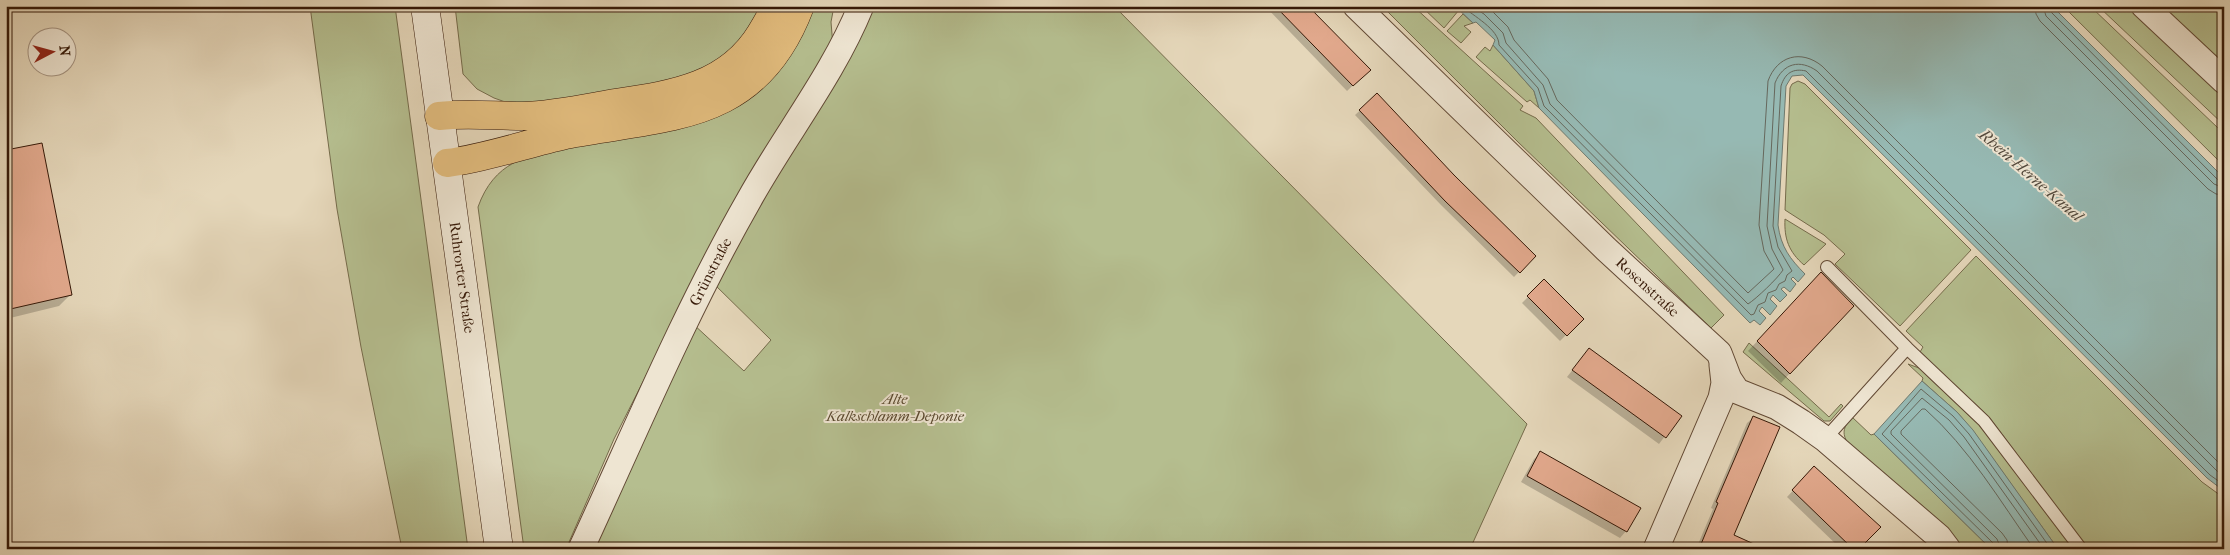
<svg xmlns="http://www.w3.org/2000/svg" width="2230" height="555" font-family="'IM FELL French Canon',serif">
<rect width="100%" height="100%" fill="#e5d7ba"/>
<filter id="stains"><feTurbulence type="fractalNoise" baseFrequency=".004" numOctaves="4"/><feColorMatrix values="0 0 0 0 .2 0 0 0 0 .09 0 0 0 0 .02 0 0 0 .5 -.17"/></filter>
<radialGradient id="worn" r=".72"><stop offset=".6" stop-color="#630" stop-opacity="0"/><stop offset="1" stop-color="#630" stop-opacity=".3"/></radialGradient>
<path fill="#b5be8f" stroke="#756b4b" d="M310,6H395L468,549H402L361,347L337,209Z
M455,6H764L746,37L709,67L670,83L570,100L511,104L494,98L477,89L463,74Z
M812,6H834L831,22L833,46L698,273L614,439L566,549H524L478,207C494,162 526,155 568,147Z
M868,6H1114L1527,424L1470,549H593L692,323L744,371L771,340L712,282Z
M1382,6H1413L1523,106L1520,110L1536,118L1724,315L1711,328L1517,141Z
M1421,6H1455L1459,10L1444,28Z
M2063,6H2090L2218,128L2224,134V166Z
M2098,6H2134L2224,90V125Z
M2150,6H2224V75Z
M1463,14L1473,23L1464,26L1471,32L1461,43L1447,31Z
M1493,45L1534,91L1539,108L1530,100L1527,102L1476,57L1485,47L1490,51Z
M1798,81L1805,84L1971,250L1900,326L1835,264L1845,254L1824,235L1785,210L1790,88L1792,84Z
M1785,219L1826,244L1804,265C1789,252 1784,239 1785,219Z
M1976,256L2202,482L2224,498V549H2088L1989,417L1920,352L1923,347L1906,331Z
M1749,343L1829,417L1841,404L1843,406L1830,421H1824L1743,352Z
M1908,364L1919,368L1980,426L2074,549H2058L1972,430L1957,412L1922,381L1923,378Z
M1852,417L1871,435L1874,434L1991,549H1962L1848,443C1841,433 1844,426 1852,417Z"/>
<path fill="#96b9b3" stroke="#6f796e" d="M1455,6H2052L2224,178V491L2207,478L1803,75L1792,76L1786,86L1778,225C1781,247 1790,259 1805,274L1798,282L1793,277L1791,279L1796,284L1790,292L1784,287L1781,289L1787,295L1780,302L1773,295L1770,299L1777,306L1770,315L1762,307L1759,311L1766,318L1760,325L1754,320L1750,323L1539,108L1534,91L1493,45L1495,40L1476,22L1473,23Z
M1922,381L1957,412L1973,430L2058,549H1991L1874,434Z"/>
<path fill="#0003" d="M1265,6H1305L1369,70L1347,91Z
M1377,95L1453,176L1534,256L1514,277L1441,205L1355,115Z
M6,151L70,295L59,306L6,319Z
M1544,281L1582,319L1560,341L1522,303Z
M1812,283L1790,373L1781,383L1748,351Z
M1589,349L1680,416L1659,444L1567,377Z
M1754,417L1732,536L1742,549H1696L1713,509L1711,508L1747,423Z
M1541,453L1626,531L1620,538L1521,482L1534,459Z
M1814,468L1858,549H1841L1787,497Z"/>
<g fill="none" stroke-linecap="round" stroke-linejoin="round">
<path stroke="#66685d" stroke-width="1" d="M1462,6C1473,16 1499,29 1499,45L1538,88L1544,106L1751,315L1754,314L1758,305L1765,302L1768,293L1776,290L1779,284L1785,281L1787,275L1792,271L1778,247L1773,226L1781,86C1785,73 1793,68 1806,71L2210,475L2224,485
M1471,6L1484,14L1503,33L1506,43L1543,85L1550,104L1748,304C1756,299 1778,278 1783,270L1772,249L1767,226L1775,83C1783,63 1800,59 1817,71L2224,478
M1487,6L1508,27L1514,40L1548,79L1557,100L1748,293L1774,269L1764,251L1759,225L1768,81C1777,56 1801,49 1822,66L2224,468
M2035,6L2036,14L2040,21L2208,189L2216,194L2224,195
M2043,6L2046,16L2214,184L2224,188
M2049,6L2051,12L2218,180L2224,181
M1994,549L1993,543L1882,434L1921,389L1953,416L1969,434L2051,549
M2001,549L1997,539L1891,434V431L1922,398L1949,420L1964,437L2044,549
M2008,549L2007,540L2002,533L1901,434V431L1922,409H1925C1969,448 2000,501 2034,549"/>
</g>
<path fill="#e2a98d" stroke="#351807" d="M1275,6H1308L1371,70L1353,86Z
M1377,93L1454,175L1536,256L1520,273L1445,201L1359,110Z
M42,143L72,295L6,310V150Z
M1821,272L1854,306L1790,374L1757,341Z
M1544,279L1584,319L1567,336L1527,296Z
M1589,348L1682,416L1666,438L1572,370Z
M1753,416L1780,427L1734,535L1765,549H1699L1718,503L1716,502Z
M1540,451L1641,508L1627,532L1527,476Z
M1814,466L1881,527L1859,549H1853L1792,490Z"/>
<g fill="none" stroke-linecap="round" stroke-linejoin="round">
<g stroke="#614834" stroke-width="14">
<path id="lane" d="M1827,267L1907,348
M1825,439L1907,348L1984,421L2081,549"/>
</g>
<g stroke="#614834" stroke-width="27">
<g id="street">
<path id="s1" d="M1356,6L1606,249L1719,353L1729,379L1737,391L1777,407L1801,422L1825,439L1939,537L1948,549"/>
<path d="M2144,6L2224,81"/>
<path id="s2" d="M581,549C635,432 685,312 749,200C785,135 833,75 861,6"/>
<path d="M1656,549L1721,398L1724,383L1722,365"/>
</g>
</g>
<g stroke="#351807" stroke-width="29">
<g id="secondary">
<path id="s3" d="M425,6L499,549"/>
</g>
</g>
<g stroke="#351807" stroke-width="29">
<path id="highway" d="M439,116C468,113 495,116 523,116C552,115 581,109 609,104C668,95 727,89 761,33C766,24 772,16 775,6
M447,163C487,158 525,144 565,135C669,115 756,123 800,6"/>
</g>
<use href="#lane" stroke="#eee5d2" stroke-width="12"/>
<use href="#street" stroke="#eee5d2" stroke-width="25"/>
<use href="#secondary" stroke="#eee5d2" stroke-width="28"/>
<use href="#highway" stroke="#e2bc7d" stroke-width="28"/>
</g>
<g text-anchor="middle" dominant-baseline="central" stroke-width="4" stroke-linejoin="round" paint-order="stroke">
<g font-size="15" fill="#351807" stroke="#eee5d2">
<text stroke="none"><textPath href="#s2" startOffset="306">Grünstraße</textPath></text>
<text stroke="none"><textPath href="#s3" startOffset="274">Ruhrorter Straße</textPath></text>
<text stroke="none"><textPath href="#s1" startOffset="405">Rosenstraße</textPath></text>
</g>
<g font-size="15" font-style="italic" fill="#5b4a30" stroke="#eee5d2">
<text x="895" y="399">Alte<tspan x="895" dy="17">Kalkschlamm-Deponie</tspan></text>
</g>
<g font-size="16" font-style="italic" fill="#52483b" stroke="#eee5d2">
<text transform="translate(2031 175) rotate(41)">Rhein-Herne-Kanal</text>
</g>
</g>
<rect width="2230" height="555" fill="none" stroke="#e5d7ba" stroke-width="25"/>
<rect x="8" y="8" width="2215" height="540" fill="none" stroke="#351807" stroke-width="2.5"/>
<rect x="12" y="12" width="2205" height="530" fill="none" stroke="#351807"/>
<g transform="translate(52 52) rotate(84)"><circle r="24" fill="#eee5d2" stroke="#a49381"/>
<path d="M0-4L9 19L0 12L-9 19Z" fill="#8f2418"/>
<text y="-8" font-size="14" font-weight="bold" text-anchor="middle" fill="#351807">N</text>
</g>
<rect width="100%" height="100%" filter="url(#stains)"/>
<rect width="100%" height="100%" fill="url(#worn)"/>
</svg>
